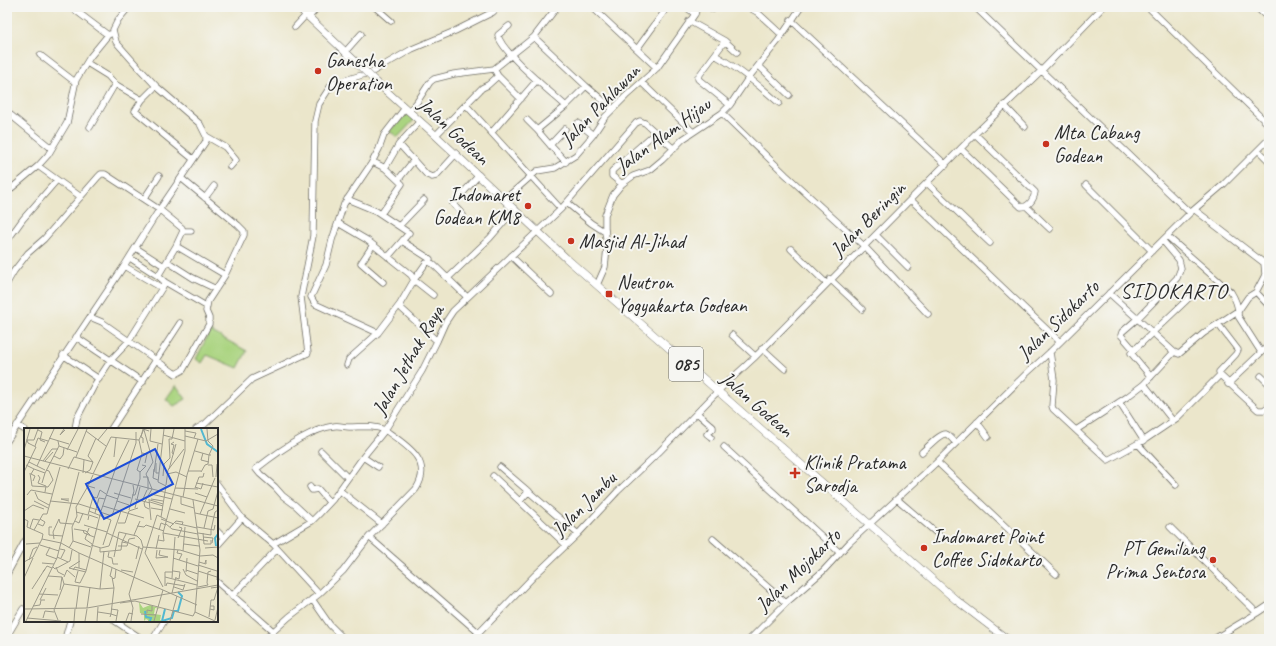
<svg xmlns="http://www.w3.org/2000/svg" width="1276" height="646" font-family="Caveat,sans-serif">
<rect width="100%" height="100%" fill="#f6f6f2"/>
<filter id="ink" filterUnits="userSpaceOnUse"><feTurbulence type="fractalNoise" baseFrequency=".025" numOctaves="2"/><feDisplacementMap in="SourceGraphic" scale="8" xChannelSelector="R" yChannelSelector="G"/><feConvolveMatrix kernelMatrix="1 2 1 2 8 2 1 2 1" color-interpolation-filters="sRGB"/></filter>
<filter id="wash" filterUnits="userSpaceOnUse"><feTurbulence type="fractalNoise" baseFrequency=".012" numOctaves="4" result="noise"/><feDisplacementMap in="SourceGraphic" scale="16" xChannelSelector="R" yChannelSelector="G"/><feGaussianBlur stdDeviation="0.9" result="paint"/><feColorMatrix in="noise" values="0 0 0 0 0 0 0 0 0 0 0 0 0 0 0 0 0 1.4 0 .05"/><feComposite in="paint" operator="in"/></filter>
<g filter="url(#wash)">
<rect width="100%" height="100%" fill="#ebe6cb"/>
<path fill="#aad480" stroke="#6a8056" d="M407,114L414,120L398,137L389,131Z
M210,331L247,351L238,368L207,355L202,363L196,359Z
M176,385L186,399L174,406L166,399Z"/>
</g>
<g filter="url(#ink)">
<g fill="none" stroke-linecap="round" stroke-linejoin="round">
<g stroke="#6e6c63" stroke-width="7">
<path id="minor" d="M71,7L108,35L110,34
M375,7L391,21
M592,7L657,68
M686,7L695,14
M710,7L713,9
M748,7L757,12L782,35
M975,7L1190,213
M1148,7L1269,125
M1256,7L1269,19
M309,17L318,7
M791,20L946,165
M689,21L725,41L737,52
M509,26L498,35C501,52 552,93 566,106
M295,27L306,15
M534,37L586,86L613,109
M725,41L698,77V79L730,105
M637,49L664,12
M345,52L361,34
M40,55L75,82
M715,55C738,68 759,85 779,103
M87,63L108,76L115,84L90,127
M759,66L789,95
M494,69L498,76L521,99
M642,83L693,132
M115,84L142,100
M156,86L142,100L135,111L193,159
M466,105L561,209
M1004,105L1025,127
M409,111L417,102L430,82L434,79L454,74L494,69L534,37L557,7
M7,112L51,148
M722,113L786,175L864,246L928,314
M527,120L537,130L566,106L586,86
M578,123L593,135
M565,129L550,145L566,162
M537,130L550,145
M492,132L537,80
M436,135L482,88L488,85L498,76
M206,136L225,147L236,160L230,167
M399,144L427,175L432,177L436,176L456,154
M961,149L1021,207C1029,207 1034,199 1035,192L975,134
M1259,151L1269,161
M373,162L385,168L402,184L381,214
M38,166L81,197
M385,168L399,144L420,121
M398,180L414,160
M927,183L990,243
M622,184L612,176V171L656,132
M1086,185L1152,251
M7,192L38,166L48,155L67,123L76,80L90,57L108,35
M205,198L214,186
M144,199L159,176
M347,199L376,211L409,233L388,257
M505,199L537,171L555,168L576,155L593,135L605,117L626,96L657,68L695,14L697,7
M911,200L1060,342
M567,203L591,223L605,232
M1026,206L1050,229
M1195,210L1264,263
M463,215L453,204L479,175
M338,223L367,240L411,275L414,280L433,295
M399,226L424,200
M183,231H191
M876,235L908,267
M1167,236L1231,292C1236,300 1239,307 1238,316L1261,352
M7,241L23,219L57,180
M402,241L430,259L429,262
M373,245L361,263L383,282
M136,248L164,266
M791,249L826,283
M511,256L551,294
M130,258L158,276
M168,262L193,278L216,289
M448,278L490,238L515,209
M830,279L862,309
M165,282L206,306
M7,283L14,271L28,253L44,239L98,177L101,174H105L160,210L182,228L183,231L176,246L225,275
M597,285L605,267L607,248L605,228V215L613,195L622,184L633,176L650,170L662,160L683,139L722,113L730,105L749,77L778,41L801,7
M162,288L165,282L158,276L176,246
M1256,292L1269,306
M1109,293L1174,352L1179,354L1204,333L1239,310L1248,297L1256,292L1264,277L1265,274L1264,263L1269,257
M90,317L102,322L173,372L176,374L183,370L209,324V318L206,311L208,301L225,275L244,235V231L238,225L181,178
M1218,324L1238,350L1236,354L1219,372L1220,375L1258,410H1264L1269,406
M378,333L315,304L311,297L326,265L332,240L344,204L371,164L379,149L384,135L405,108
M732,335L755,356
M76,337L143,382
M437,341L402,309L400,304L414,280L426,263L429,262L433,264L467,297
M762,348L785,369
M1134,350L1121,335L1122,332L1137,319L1177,278L1181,268L1179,260L1163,241
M1050,352L1054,380L1052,406L1053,409L1108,460L1146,439L1177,418L1220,375
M63,355L99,379
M347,365L349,359L378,333L400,304
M1261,376L1269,384
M1151,377L1131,353L1190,297
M1228,384L1269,345
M1119,402L1144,441
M697,413L713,427V429L707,434L711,437
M1173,421L1144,384L1174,352
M977,422L988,437
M17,425L25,430
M75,429L77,418L95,384L111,360L129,341L162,288L124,266
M111,429L180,323
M196,429L205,424L252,379L308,353L301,297L313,236L315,121L319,104L332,84L372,72L412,49L455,31L493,12L498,7
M1076,430L1127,397L1144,384
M7,441L124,266L157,213L206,141V136L200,124L156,86L139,68L116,42L113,30L118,20L129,7
M1138,444L1176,485
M724,447L840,553
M321,451L348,478
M922,452C927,448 940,433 946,434C949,435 953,440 956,443
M363,457L378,467
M937,462L1056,574
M500,467L578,534
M493,476L566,545
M217,484L242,518L273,544L319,594
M310,487L312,490L318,489L329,502
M339,490L382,524
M897,499L940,536
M520,501L529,491
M1170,527L1257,613L1214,639
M217,531L224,538
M369,537L479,633
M713,539L786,603
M273,544L312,521L319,514L333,499L363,457L385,430C373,425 362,427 349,427C344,427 339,425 334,426C309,429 275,454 256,469L260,474L275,487L283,496L295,505L312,521
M217,546L242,518
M7,574L25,541
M217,582L273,631
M232,596L277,549
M312,599L330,625L344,639
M1257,613L1269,605
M115,621L142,639
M7,636L23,609
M65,639L70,621
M153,639L164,621
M265,639L289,617L319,594L343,571L369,537L416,489C434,461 406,445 385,430L422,371L437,341L445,323L453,311L561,209L636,123L640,121L645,123L674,149
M473,639L508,603L535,575L578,534L617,492L659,452L718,391L754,358L975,134L1041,71L1103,7
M750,639L786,603L823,571L849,543L937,462L1026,374L1050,352L1190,213L1224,184L1269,139"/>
</g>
<g stroke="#6e6c63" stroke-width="8">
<path id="major" d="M298,7L357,63
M374,80L432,132L566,258L956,600L1007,639"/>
</g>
<use href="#minor" stroke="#fff" stroke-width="5.5"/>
<use href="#major" stroke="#fff" stroke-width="7"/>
<g stroke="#6e6c63" stroke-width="8" stroke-linecap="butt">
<path id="major-bridge" d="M357,63L374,80"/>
</g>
<use href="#major-bridge" stroke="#fff" stroke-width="7"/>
</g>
</g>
<g fill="#c8321e" stroke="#f6f6f2" stroke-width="1.5">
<circle cx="318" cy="71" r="4"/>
<circle cx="1046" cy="144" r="4"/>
<circle cx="528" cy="206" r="4"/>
<circle cx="571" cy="241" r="4"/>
<rect x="605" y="290" width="8" height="8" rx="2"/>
<path d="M793 467h4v4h4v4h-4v4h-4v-4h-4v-4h4z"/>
<circle cx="924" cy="548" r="4"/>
<circle cx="1213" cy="560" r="4"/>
</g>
<g text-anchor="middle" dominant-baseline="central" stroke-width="4" stroke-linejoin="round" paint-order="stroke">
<rect fill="#f6f6f2" stroke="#686867" stroke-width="1" x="669" y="347" width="34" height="34" rx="3"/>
<g font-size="19" font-weight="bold" fill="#2b2b2b">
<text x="686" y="364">085</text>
</g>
<g font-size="20" fill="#2b2b2b" stroke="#f6f6f2" text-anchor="start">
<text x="326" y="60">Ganesha<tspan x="326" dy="23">Operation</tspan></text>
<text x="1054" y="132">Mta Cabang<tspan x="1054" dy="23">Godean</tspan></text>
<text x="520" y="194" text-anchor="end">Indomaret<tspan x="520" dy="23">Godean KM8</tspan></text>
<text x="579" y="241">Masjid Al-Jihad</text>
<text x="617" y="282">Neutron<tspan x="617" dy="23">Yogyakarta Godean</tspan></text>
<text x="804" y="462">Klinik Pratama<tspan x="804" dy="23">Sarodja</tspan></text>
<text x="932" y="536">Indomaret Point<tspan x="932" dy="23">Coffee Sidokarto</tspan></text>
<text x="1205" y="548" text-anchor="end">PT Gemilang<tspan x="1205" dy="23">Prima Sentosa</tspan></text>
</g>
<g font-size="20" fill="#2b2b2b" stroke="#f6f6f2">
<text transform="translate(600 105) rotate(-46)">Jalan Pahlawan</text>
<text transform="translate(454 131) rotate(43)">Jalan Godean</text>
<text transform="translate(663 135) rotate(-36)">Jalan Alam Hijau</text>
<text transform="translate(868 219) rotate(-45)">Jalan Beringin</text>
<text transform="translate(1058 320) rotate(-44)">Jalan Sidokarto</text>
<text transform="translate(408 360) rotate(-60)">Jalan Jethak Raya</text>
<text transform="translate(757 404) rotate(41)">Jalan Godean</text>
<text transform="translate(584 504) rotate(-45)">Jalan Jambu</text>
<text transform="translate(798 570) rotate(-44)">Jalan Mojokarto</text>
</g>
<g font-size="22" letter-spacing="1" fill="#2b2b2b" stroke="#f6f6f2">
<text x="1174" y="291">SIDOKARTO</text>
</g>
</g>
<g transform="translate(24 428)">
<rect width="194" height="194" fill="#ebe6cb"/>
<path d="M115,174L119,180L126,177L137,181L131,180L130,186L137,187L136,192L142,193H124V192L122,191L120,193V186L116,185Z" fill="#aad480"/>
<path fill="none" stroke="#52b8d1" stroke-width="2" d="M177,1L183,16L194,24M192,118L191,110L194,106M121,183L122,189L127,190L126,193M138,193L141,181M138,193L148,190L150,183H154L158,168L154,164"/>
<path fill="none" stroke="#9e9b8b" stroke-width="1" d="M40,1L36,7L41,2M127,1L126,13L138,16M183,1L184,13L189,18L185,27H187M14,2L18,4L16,12L21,14M120,2L129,34L122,46L128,61L120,75L121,79L125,81M62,3L82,18M161,3L172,5L170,10M139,7L161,13M161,8L182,13L194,6M25,10L45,16M4,12H10L14,1M74,12L83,1M115,12L120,1M34,13L35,18L53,24M119,15V10L117,9L119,1L125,3M11,18L14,10L24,13M0,22L6,1M43,22L54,1M171,23L185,27L184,36L181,37L177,44M118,25L123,26L121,35M179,25L177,32L185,34M150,26L148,25L150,17L147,16L150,14M0,28L194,78M30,28L36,31L39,27L40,20M52,29L63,1M90,29L92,10M19,33L28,21H34M21,33L29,24M5,34L21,42M69,34L64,28L72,10M132,35V45H135M2,37L10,41L7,46L11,48L9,53M184,37H188L189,49M13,38L30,1M10,41L21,45L18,55M44,41L50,29L69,34M130,41L129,50L134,52M145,41L152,16M164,43H177M0,44L12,19L4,15L3,11M116,44L122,38L118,37M130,44L134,16M6,45L8,58L24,59L29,52L25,43L22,42M21,45L35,18M59,45L60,32M61,45L66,42L69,34M69,46L87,9L115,12L118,26L113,42L116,44V51L111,67H108M143,46L152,44L163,49M14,47L16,50L14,55L22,58L21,64M69,47L64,58L71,60M139,48L140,36L146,30L145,11H148L150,1M119,49H124V62M192,49L193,36M172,55L194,59M142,57L144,42L160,21M171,59L177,61L179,55M151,60L174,61M171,60L175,49H179L180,45M11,64L14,71L25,77M90,65L107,70M171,65L183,69M127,66L148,71M3,67L7,62L28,66M82,67L94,71M149,68L161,23V1M157,69V76L170,80M159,69L163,47L174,11M111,71L126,75M125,71L127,92M127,71L139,73M126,72L139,76M169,72L176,122L171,184L191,193M10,73L24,80M26,73L55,76L77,83M45,73L37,71H45M93,73L105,77M118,73L123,62M126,74L139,78M79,78L120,90M111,80L116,59M127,80L139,82M146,81L161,85M105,82L110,63L109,57M0,83L9,77L20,81M65,83L87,92L79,117M52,84L64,87M76,84L88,88L112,15V4M71,85L75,70L81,71M171,85L194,90M176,86L191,50M64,87L69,69L73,70L76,62L82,66M137,89L142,58L134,54L140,1M0,91L4,93L3,99L19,106L18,111L37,115L55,125L173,177M137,91L150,96M64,92L65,87L74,90M51,93L55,95L59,85M94,95H101L105,83L114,80M151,95L173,100M14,96L19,98L21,94L16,91M142,96L148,101L174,106M60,97L83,104M113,98L120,99L122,97L140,103M28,99H25V107L39,108M146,99L152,93L159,94L158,97M173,99L190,102L191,97M6,100L9,91L15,92M65,100L61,111L68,116M180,100L184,83L189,81L194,63M50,101L62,103L66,107M10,102L19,86H23L36,39M59,102L60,105L70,109M135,102L137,95L142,97M187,102L191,84L194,82M95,104L113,108L117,112L119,119L105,166L109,180L107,193M83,105L118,121M139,105L184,113M139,105L149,68M174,105L187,107V102M179,105L180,116H187V112M102,106L98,114L103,115M110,107L116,93M179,109L189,110L188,115M154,110L158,100L155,99M30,111L29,104L35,91L36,95L49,96M134,112L140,113L139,105M49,113L67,119M2,116L16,115M160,116L175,118M16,117L35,123M67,117L77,120L85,118L97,83M94,118H103L105,111L111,110M26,119L22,127L33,131M119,119L156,122L176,128M45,120L49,113L48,99L53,88L52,79L64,58M76,120V124L97,122L98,114M181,120L194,119M36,121L41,122L37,130M132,121L135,107M133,122L132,130L144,129M136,122L135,127L144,129M154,122L153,125L158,126L155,132M80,123L76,161L90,160L87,186L93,188M159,123L161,99M85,124L84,129L88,130L89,136H94M55,125V140M176,128L189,127L194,130M33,129L44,134M90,129L95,104M149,130L174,138M112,131L115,118M5,132L9,121L13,119M56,133L45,140L62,144M0,134L9,129L18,111M175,134L182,136V132L181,135M18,135L30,136M174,137L193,143M29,139L31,141L46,133L48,122M32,139L34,144L40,147M88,140L86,148L88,149L90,160M159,141L162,147L173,153M49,142L51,139L62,142M97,142L109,144M162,142L174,146M54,143L51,154L56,155M149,143L156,144L155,151L152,150M174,143L193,149M19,144L23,138L28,140M162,144L163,130M24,148L38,149M40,149L43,142L51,149M141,149L173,157M0,150L9,130M148,150L151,109M88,151L91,150L92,141M193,152L194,130M56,155L62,143L77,83L92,39L105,12M183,155L184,144L187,143M40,156L76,161M141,158V144H148M142,158L143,155L161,158M139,159L121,125L133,87L143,92M150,159L159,162L161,156M174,159L184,157L183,155M8,161L21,141M36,162L38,149M148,165L152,149M15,166L34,167M16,172L22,160M96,175L111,173L169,188L171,184M9,178L16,177L17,172H21M63,180L66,159M0,181L63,180L194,157M52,181L55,158M87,181L94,182L92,193M186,181L190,182V178H186M74,184L87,186L86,189M123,185V182L128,183V178M117,186L132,187M185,189L187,172H190L194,159L187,160M3,190L37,193M19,190L21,183L30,184M34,192L30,182L40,156L38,149M191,192L194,179M2,193L33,130L55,44M50,193L51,181M61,193L63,181M73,193L74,179M102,193L105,185L109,186M130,193L139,162M146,193L153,168"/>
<path fill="#1d4ed8" fill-opacity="0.15" stroke="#1d4ed8" stroke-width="2" d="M131,21L149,56L80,91L62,56Z"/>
<rect width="194" height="194" fill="none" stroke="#2b2b2b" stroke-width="2"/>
</g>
<rect width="1276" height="646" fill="none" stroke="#f6f6f2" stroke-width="24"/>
</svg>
